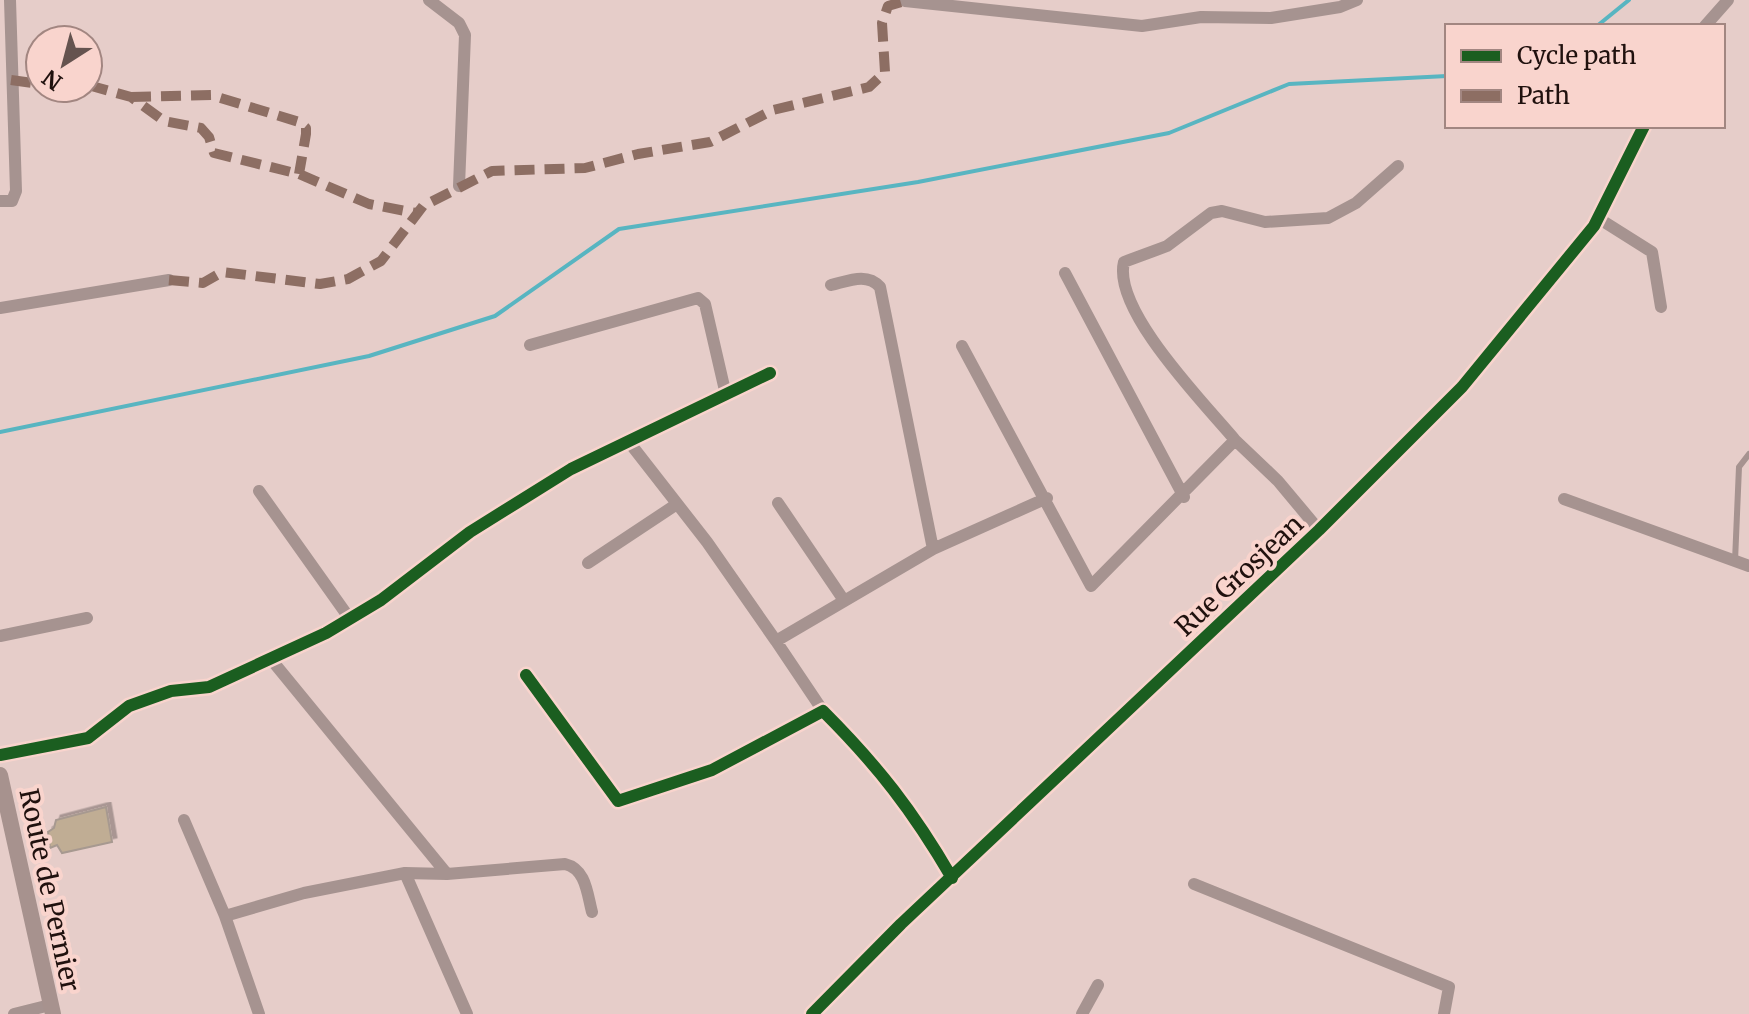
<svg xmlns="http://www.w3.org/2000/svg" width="1749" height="1014" font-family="Merriweather,serif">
<defs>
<filter id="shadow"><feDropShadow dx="4.5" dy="-4.5" stdDeviation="0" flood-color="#0004"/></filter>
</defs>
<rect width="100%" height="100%" fill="#e6cdc9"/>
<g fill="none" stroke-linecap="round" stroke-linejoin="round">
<path stroke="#58b5c1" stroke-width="4" d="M1597,26L1629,0
M0,432L369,356L495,316L619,229L918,182L1169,133L1289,84L1447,76"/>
</g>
<path fill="#c0ad94" stroke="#a79990" stroke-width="2" filter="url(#shadow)" d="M106,807L112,842L62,853L57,845L50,848L48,832L54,828L56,820Z"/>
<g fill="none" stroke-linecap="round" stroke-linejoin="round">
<path stroke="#a69390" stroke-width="6" d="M1735,561L1739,467L1749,454"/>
<path stroke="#a69390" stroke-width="12" d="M429,0L459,23L465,35L459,186
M905,1L1142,26L1201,17L1271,18L1340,7L1357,0
M1705,26L1728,0
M0,201H12L16,191L10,0
M1598,218L1652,252L1661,307
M1065,273L1184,497
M831,285C848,281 867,272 880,287L933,549
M0,308L169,280
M530,345L698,298L705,304L726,395
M962,346L1091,586L1235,440L1278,481L1319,530
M1235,440C1205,404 1112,310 1124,262L1167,246L1211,213L1222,211L1265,222L1328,218L1356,203L1398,166
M629,442L707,542L776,641
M259,491L350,619
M1564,499L1749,566
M778,503L843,599
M588,563L677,504
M0,636L87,618
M270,658L447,874
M526,675L618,801L712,770L823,711C878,766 913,811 952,878
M823,711L776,641L933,549L1047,498
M0,755L88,738L129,706L171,691L209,687L326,633L381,600L470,532L571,469L770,373
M184,820L225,916
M405,873L467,1014
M1194,884L1449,987L1444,1014
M14,1014L50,1005
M259,1014L225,916L304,893L405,873L447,874L565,864C586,869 587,893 592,912
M812,1014L901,924L1319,530L1462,387L1594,226L1644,126
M1082,1014L1098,985"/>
<path stroke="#a7928e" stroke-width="16" d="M0,775L53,1014"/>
<path stroke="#8d6e63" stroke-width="10" stroke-dasharray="20 10" stroke-linecap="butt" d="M11,80L40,84
M88,85L131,97L164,121L201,128L209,137L214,153L299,174L369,204L416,213
M131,97L211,95L299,122L306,128V134L299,174
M169,280L203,283L222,272L320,284L348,279L381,261L423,206L492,171L585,168L638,154L710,142L773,110L869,87L885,72L882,23L888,6L905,1"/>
<g stroke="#f9d4cd" stroke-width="17">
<path id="cycleway" d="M526,675L618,801L712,770L823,711C878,766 913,811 952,878
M0,755L88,738L129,706L171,691L209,687L326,633L381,600L470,532L571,469L770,373
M812,1014L901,924L1319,530L1462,387L1594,226L1644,126"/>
</g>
<use href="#cycleway" stroke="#1b5e20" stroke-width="12"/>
</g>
<g text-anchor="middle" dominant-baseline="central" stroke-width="8" stroke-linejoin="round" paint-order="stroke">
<g font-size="26" fill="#20110e" stroke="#f9d4cd">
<text transform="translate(1239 575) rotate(-43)">Rue Grosjean</text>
<text transform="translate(50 890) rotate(78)">Route de Pernier</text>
</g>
</g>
<rect x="1445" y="24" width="280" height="104" fill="#f9d4cd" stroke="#a28681" stroke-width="2"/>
<rect x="1461" y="50" width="40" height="12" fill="#1b5e20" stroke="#a28681" stroke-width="2"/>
<text x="1517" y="64" font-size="24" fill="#20110e">Cycle path</text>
<rect x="1461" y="90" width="40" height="12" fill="#8d6e63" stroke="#a28681" stroke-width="2"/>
<text x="1517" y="104" font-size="24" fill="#20110e">Path</text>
<g transform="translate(64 64) rotate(216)"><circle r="38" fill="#f9d4cd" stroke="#a28681" stroke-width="2"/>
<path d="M0-6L14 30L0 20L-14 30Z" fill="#65534f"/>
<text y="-12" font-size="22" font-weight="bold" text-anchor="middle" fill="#20110e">N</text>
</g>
</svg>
